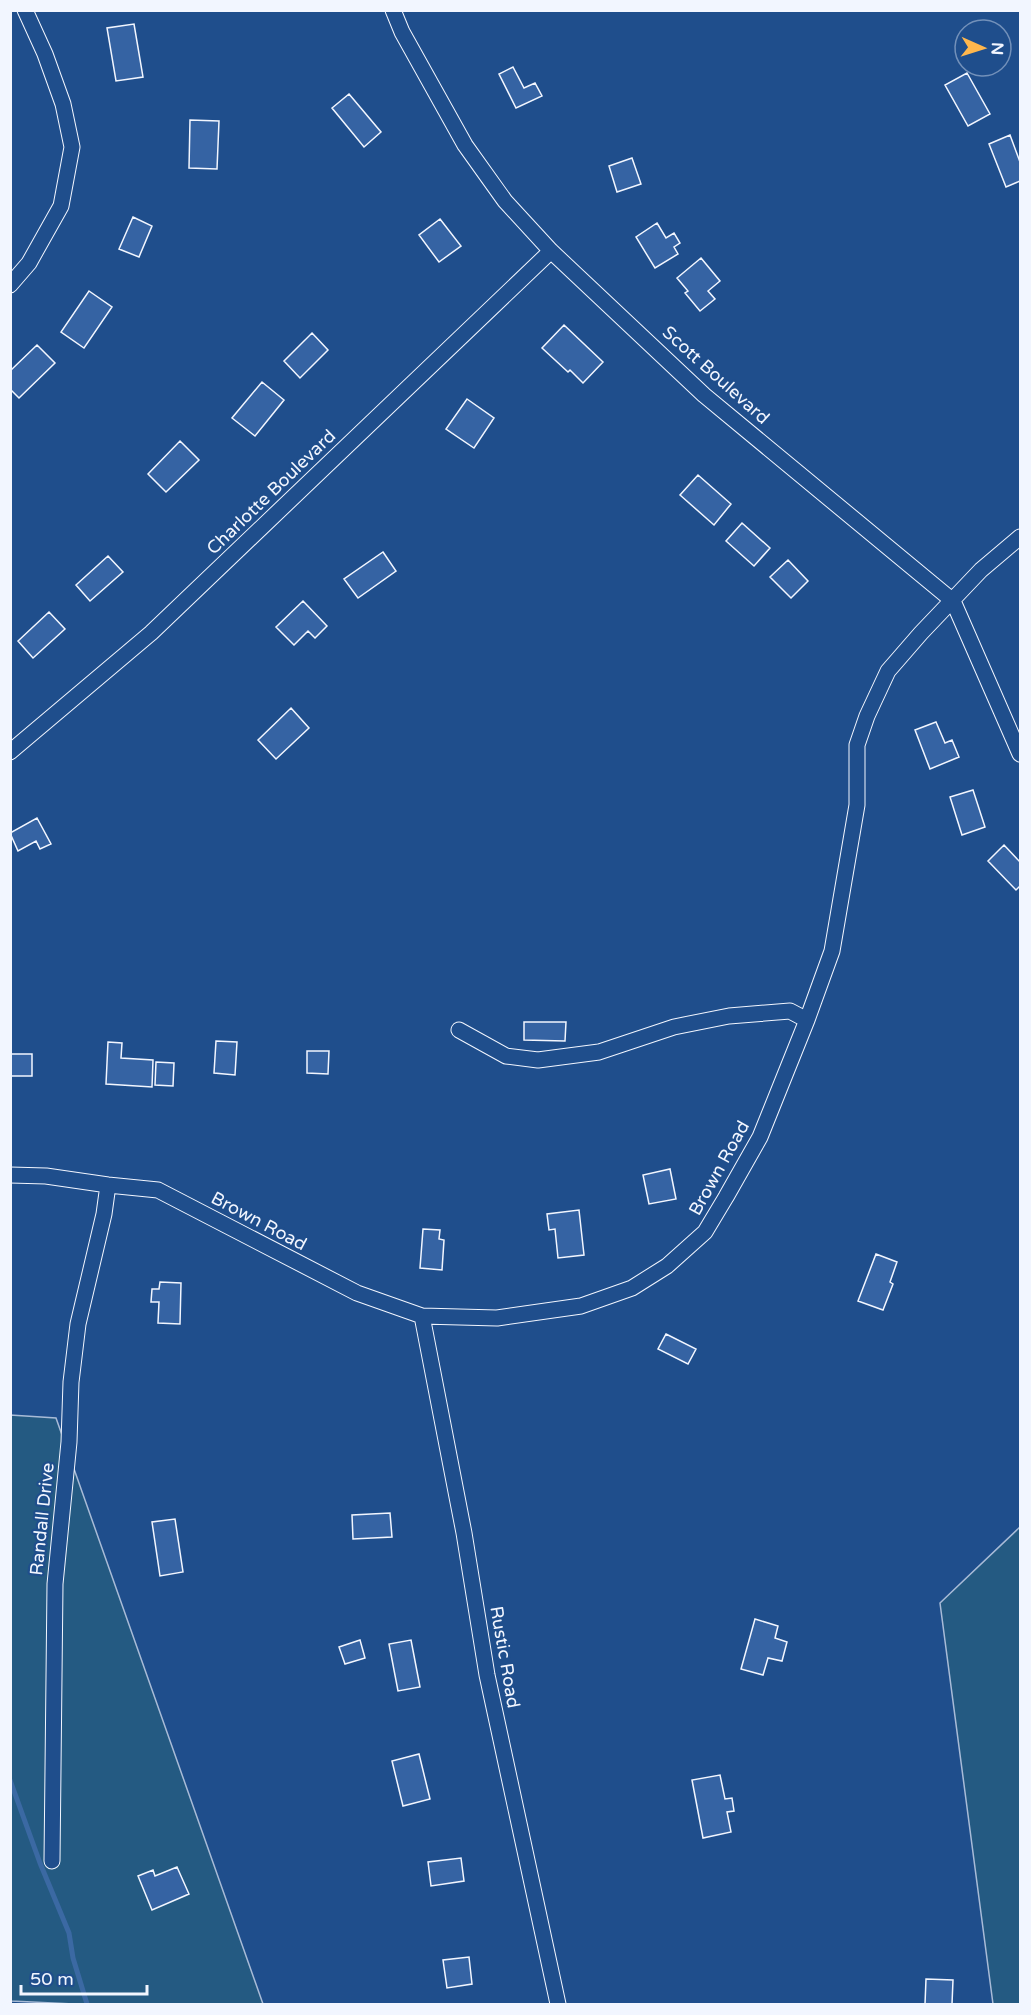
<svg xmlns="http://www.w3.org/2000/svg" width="1031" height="2015" font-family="'Varela Round',sans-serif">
<rect width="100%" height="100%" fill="#1f4e8c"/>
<path fill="#245a82" stroke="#a8bbd7" stroke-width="1.5" d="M10,1415L56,1418L263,2004H74L11,2001Z
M1020,1527V2004H993L940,1603Z"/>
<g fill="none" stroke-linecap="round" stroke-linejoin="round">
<path stroke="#3b69a3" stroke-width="5" d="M10,1780L40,1863L69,1933L73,1958L87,2004"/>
</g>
<path fill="#3563a3" stroke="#f2f6ff" stroke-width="1.5" d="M134,24L143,77L116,81L107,28Z
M513,67L524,88L535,83L542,96L516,108L499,74Z
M967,73L990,114L968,126L945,85Z
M349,94L381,132L364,147L332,108Z
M190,120L219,121L217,169L189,168Z
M1010,135L1020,162V181L1006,187L989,144Z
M632,158L641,184L617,192L609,166Z
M133,217L152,226L139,257L119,249Z
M440,219L461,246L439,262L419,235Z
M657,223L666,238L674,233L680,243L674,247L678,254L655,268L636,237Z
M701,258L720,281L708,291L715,299L700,311L685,293L688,291L677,278Z
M89,291L112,307L84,348L61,332Z
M564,325L603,362L583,383L570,370L568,372L542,348Z
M312,333L328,350L300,378L284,361Z
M37,345L55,363L19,398L10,389V371Z
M262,382L284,400L255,436L232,418Z
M467,399L494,418L474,448L446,429Z
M180,441L199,460L166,492L148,474Z
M698,475L731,504L714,525L680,495Z
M742,523L770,548L754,566L726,541Z
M383,552L396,571L358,598L344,579Z
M108,556L123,572L90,601L76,585Z
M788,560L808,581L791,598L770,577Z
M303,601L327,626L315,638L308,631L294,645L276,627Z
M49,612L65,629L33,658L18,641Z
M291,708L309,728L276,759L258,740Z
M936,722L945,743L952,740L959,757L930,769L915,730Z
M973,790L985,827L962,835L950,797Z
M37,818L51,844L40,849L36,841L18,851L10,833Z
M1004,845L1020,862V886L1016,890L988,861Z
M524,1022H566L565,1041L524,1040Z
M216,1041L237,1042L235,1075L214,1073Z
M108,1042L122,1043L121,1058L153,1060L152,1087L106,1084Z
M307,1051H329L328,1074L307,1073Z
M10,1054H32V1076H10Z
M156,1062L174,1063L173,1086L155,1085Z
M670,1169L676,1199L649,1204L643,1175Z
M579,1210L584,1255L558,1258L555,1229L549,1230L547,1214Z
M423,1229L440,1230L439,1239L444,1240L442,1270L420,1268Z
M876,1254L897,1262L890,1282L893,1284L883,1310L858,1301Z
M160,1282L181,1283L180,1324L158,1323L159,1302H151L152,1289H159Z
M666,1334L696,1349L688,1364L658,1349Z
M390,1513L392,1537L353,1539L352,1515Z
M175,1519L183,1572L160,1576L152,1522Z
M755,1619L778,1626L775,1638L787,1642L782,1661L768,1658L763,1675L741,1669Z
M360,1640L365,1658L345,1664L339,1647Z
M411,1640L420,1687L398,1691L389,1644Z
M419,1754L430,1799L403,1806L392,1761Z
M720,1775L725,1799L732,1798L734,1811L727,1812L731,1832L703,1838L692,1780Z
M461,1858L464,1881L431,1886L428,1862Z
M177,1867L189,1894L152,1910L138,1876L153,1870L155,1876Z
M469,1957L472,1984L447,1988L443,1960Z
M926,1979L953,1980L952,2004H925Z"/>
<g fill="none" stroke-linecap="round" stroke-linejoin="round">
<g stroke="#f2f6ff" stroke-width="17">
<path id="minor" d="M393,10L402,32L465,145L505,201L551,251L704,395L953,601L1020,754
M10,285L29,263L61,206L72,147L63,104L45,54L25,10
M10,752L151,633L551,251
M459,1030L506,1056L538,1060L599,1052L674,1027L729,1016L790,1011L807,1020
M10,1175L46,1176L108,1185L158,1190L357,1293L422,1316L497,1318L581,1306L632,1288L667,1266L705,1232L726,1197L760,1137L807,1020L832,951L857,805V745L867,716L888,671L921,633L981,570L1020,537
M422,1316L464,1533L487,1675L558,2004
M52,1861L55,1584L69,1442L71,1382L78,1324L104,1214L108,1185"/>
</g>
<use href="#minor" stroke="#1f4e8c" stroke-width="15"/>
</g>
<g text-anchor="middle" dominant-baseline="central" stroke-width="4.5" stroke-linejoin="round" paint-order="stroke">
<g font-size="18" fill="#f2f6ff" stroke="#1f4e8c">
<text transform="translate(716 375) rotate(42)">Scott Boulevard</text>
<text transform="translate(271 492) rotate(-44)">Charlotte Boulevard</text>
<text transform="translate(719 1168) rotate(-61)">Brown Road</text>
<text transform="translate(259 1221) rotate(28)">Brown Road</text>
<text transform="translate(42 1519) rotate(-84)">Randall Drive</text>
<text transform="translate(505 1657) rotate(80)">Rustic Road</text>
</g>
</g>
<rect width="1031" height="2015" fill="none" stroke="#f2f6ff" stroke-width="24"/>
<g transform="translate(983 48) rotate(93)"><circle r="28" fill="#1f4e8c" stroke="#7391ba" stroke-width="1.5"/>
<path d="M0-4.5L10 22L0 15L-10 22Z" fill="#ffb74d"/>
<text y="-9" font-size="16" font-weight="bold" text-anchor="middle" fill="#f2f6ff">N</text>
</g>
<path d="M21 1985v9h126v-9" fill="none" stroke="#f2f6ff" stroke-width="3"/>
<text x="30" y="1985" font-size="18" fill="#f2f6ff" stroke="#1f4e8c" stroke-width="4.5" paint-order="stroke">50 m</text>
</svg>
